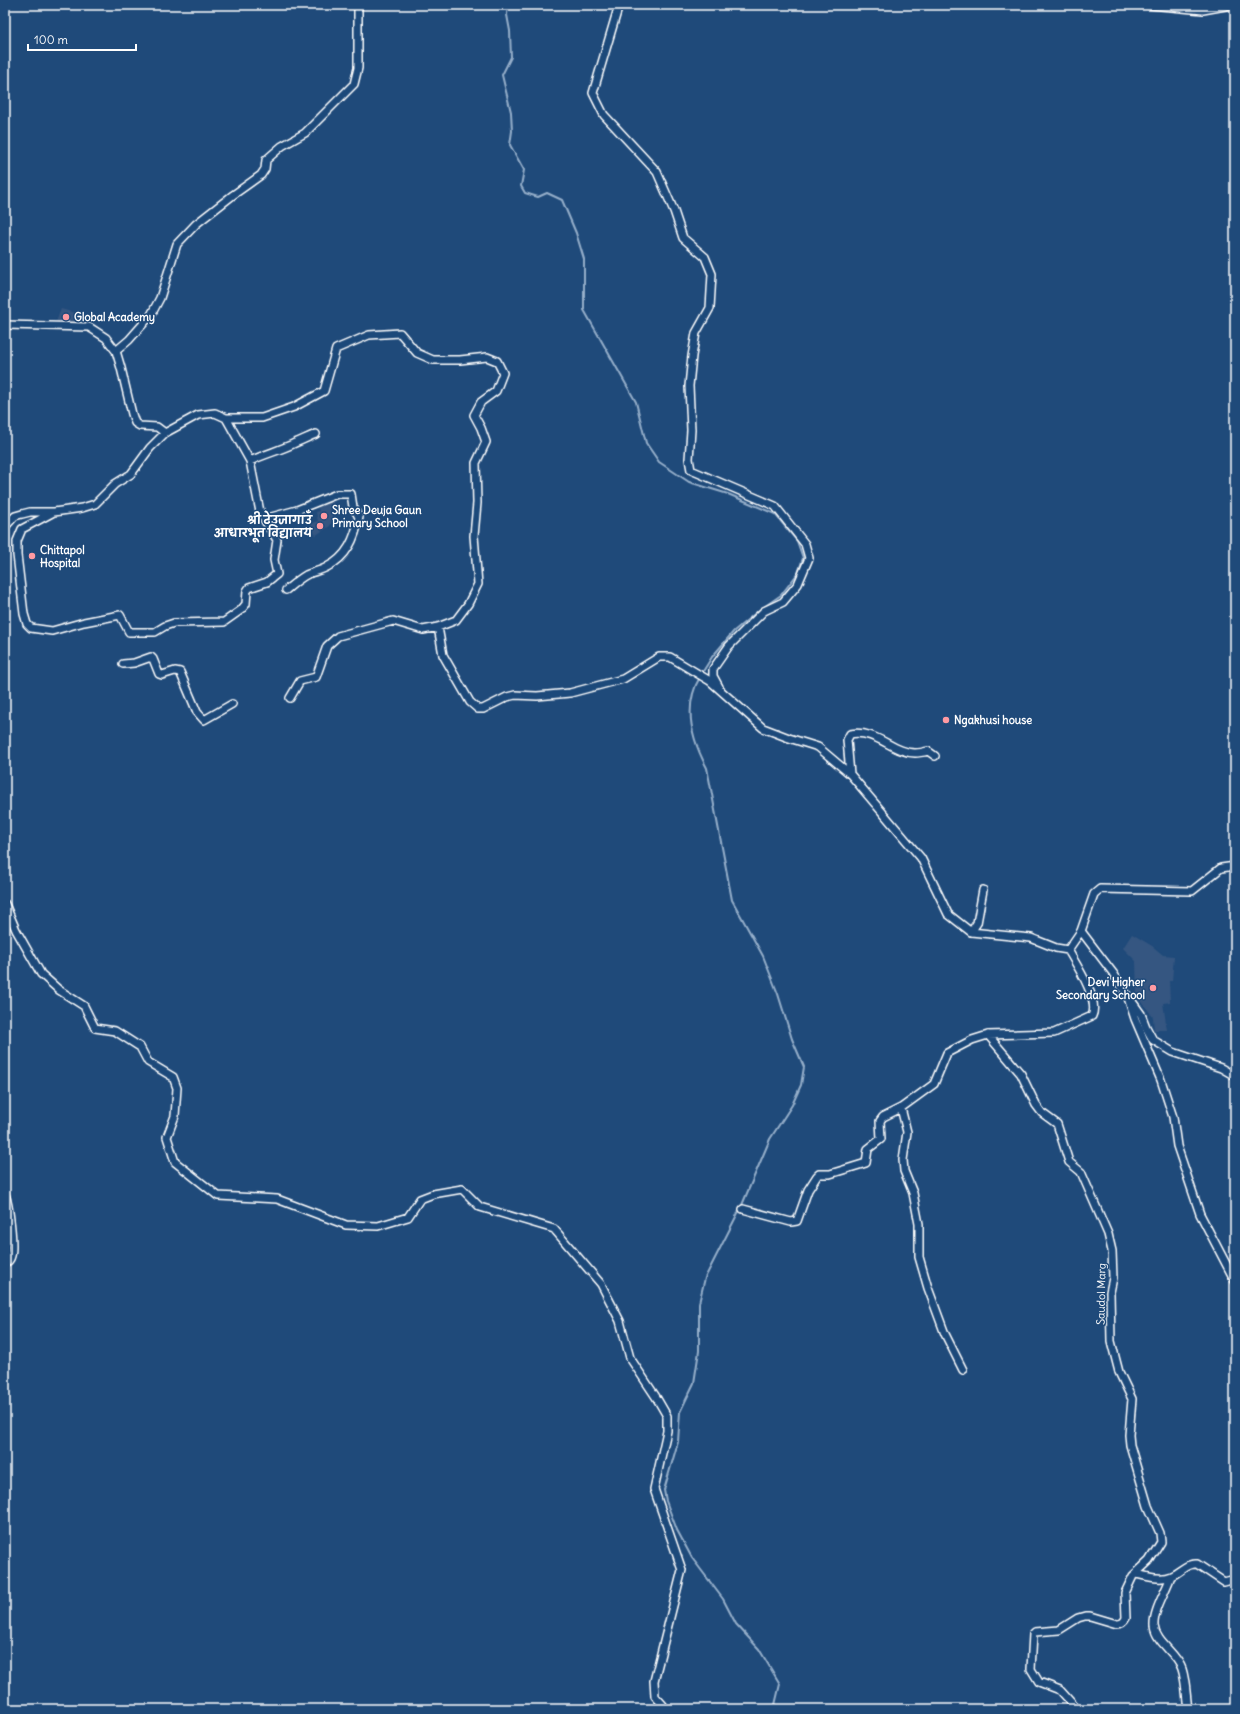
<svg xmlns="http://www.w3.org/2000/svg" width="1240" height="1714" font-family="Delius,'Playpen Sans Deva',sans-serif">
<rect width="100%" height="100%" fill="#1f4a7a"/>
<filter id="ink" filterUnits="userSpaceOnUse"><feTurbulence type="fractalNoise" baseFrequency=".025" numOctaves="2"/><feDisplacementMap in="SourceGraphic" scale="8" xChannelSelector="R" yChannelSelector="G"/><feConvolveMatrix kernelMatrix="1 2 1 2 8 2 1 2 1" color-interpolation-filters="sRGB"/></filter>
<g filter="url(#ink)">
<path fill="#365781" d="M61,309L75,313L74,323L66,322H56Z
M332,499L335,508L330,509L333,519L330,526L316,535L312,530L310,524L318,521L316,512L319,511L317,504Z
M1132,934L1152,946L1163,955L1174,956L1172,981H1169L1170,1002L1163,1003L1167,1030H1154L1153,1017L1137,995L1136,961L1123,948Z"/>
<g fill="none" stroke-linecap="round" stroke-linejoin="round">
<path stroke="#96afca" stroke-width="2" d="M508,5L507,15L510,31L511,57L502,75L511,112L512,131L510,145L524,170L521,186L525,193L538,197L547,193L562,200L576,233L584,259V310L636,402L646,443L659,462L689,482L728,494L775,514L797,541L803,558L798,573L781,595L758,611L734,631L712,657L702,673
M700,677C683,706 692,740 707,768L732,900L763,956L778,994L792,1039L804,1067L801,1085L792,1105L770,1139L742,1205L705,1278L699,1303V1351L694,1383L680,1412L678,1442L664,1490L666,1501L677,1530L692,1558L723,1599L736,1624L759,1649L780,1684L774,1709"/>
<g stroke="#fff" stroke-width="10">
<path id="minor" d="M619,5L593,93L604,115L657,172L674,211L683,238L705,257L712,274L710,308L696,333L692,356L689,386L691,430L689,459L691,470L775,506L805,544L809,558L798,584L783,602L764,611L729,646L713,669V676L719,687
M1150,5L1203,10L1231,5
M5,325L89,327L106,338L116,351L121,368L132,414L135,423L140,426L157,427L165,433
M116,351L129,340L151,315L160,298L177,244L196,224L233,195L261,175L265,169L266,160L282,146L305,133L354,84L358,68V5
M226,418H262L294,407L324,391L336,349L369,335L400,333L417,353L433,360H460L487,357L497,361L503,373L496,391L481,402L474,415L481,428L486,442L476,463L477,503L474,536L478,584L468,604L456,620L438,627L423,630L393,621L338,636L327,646L316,677L300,681L290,698
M250,461C265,454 281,450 295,443C303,440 308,437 316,434
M52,513L22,529L17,541V555L24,614L27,624L31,628L52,631L84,622L120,615L129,632H155L165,626L174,623L224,622L241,610L246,604L247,591L249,588L267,582L277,574L274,560L277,540L264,519
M5,527L15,516L22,514L30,512H54L82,508L95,504L115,484L131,474L150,448L165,433L198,415L215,413L226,418L250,461L260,512L264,519L297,510L337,494H351L353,507L359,517C355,539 347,557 327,567C320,571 312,572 306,575C299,579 292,585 286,590
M438,627L443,655L470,702L478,709H483L507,697L515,695L537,696L570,693L623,679L659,657H670L710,681L763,728L789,738L818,747L850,774L921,858L948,914L971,932L1031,938L1056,948L1068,950L1081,931L1094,894L1100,889L1192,891L1221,868L1235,866
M123,664L134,663L151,657L153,659L159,674L162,675L175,671L180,672L197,712L204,720L232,704
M850,774L847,740L850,734C876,729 893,753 915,753C919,753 924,752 928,751L935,756
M5,904L16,930L41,974L59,990L84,1006L95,1028L115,1031L140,1047L148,1062L173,1077L177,1088L175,1116L167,1137L175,1162L218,1196L277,1199L346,1225L378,1226L408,1217L420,1199L433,1194L462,1189L480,1207L554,1229L601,1284L620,1321L630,1358L656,1397L667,1416V1431L654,1489L682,1570L654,1681L655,1696L663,1705V1709
M1081,931L1113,973L1127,995L1135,1019L1161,1080L1173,1117L1177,1146L1200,1214L1235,1281
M971,932L977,923L983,890
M1131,1000L1141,1014L1146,1027L1153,1040L1173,1052L1221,1068L1235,1076
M988,1035L1021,1074L1036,1105L1042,1113L1057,1124L1069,1162L1081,1172L1108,1234L1112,1251L1113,1278L1110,1292L1111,1341L1119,1372L1132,1399L1129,1435L1130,1445L1148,1506L1160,1533L1161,1542L1149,1561L1133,1576L1125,1593L1126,1618C1124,1622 1122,1624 1117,1624L1090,1616H1085L1078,1618L1059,1630L1035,1632L1033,1634L1031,1669L1039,1682L1060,1690L1077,1709
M901,1108L907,1132L903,1160L904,1171L913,1193L919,1224V1257L928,1288L945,1334L963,1370
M5,1194C9,1205 14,1245 11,1256C10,1260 8,1262 5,1263
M743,1209L791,1222L797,1221L808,1190L817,1176L819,1174H830L866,1163L868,1149L881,1139L880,1121L883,1117L901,1108L934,1084L947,1053L972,1040L988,1035L1054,1033L1092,1016C1100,1000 1076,964 1068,950
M1136,1574C1147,1576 1160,1581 1171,1576C1181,1572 1186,1563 1197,1564L1224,1582L1235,1579
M1171,1576C1166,1591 1153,1611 1154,1626C1156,1643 1177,1653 1182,1669C1186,1681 1186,1696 1188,1709"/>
</g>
<use href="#minor" stroke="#1f4a7a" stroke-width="7"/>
</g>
</g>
<g fill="#ff9aa2" stroke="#1f4a7a" stroke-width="1.5">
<circle cx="66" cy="317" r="4"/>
<circle cx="324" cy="516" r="4"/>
<circle cx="320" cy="526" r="4"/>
<circle cx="32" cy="556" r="4"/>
<circle cx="946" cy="720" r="4"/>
<circle cx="1153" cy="988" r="4"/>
</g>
<g text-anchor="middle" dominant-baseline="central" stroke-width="3" stroke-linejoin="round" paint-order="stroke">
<g font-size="11" font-weight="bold" fill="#fff" stroke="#1f4a7a" text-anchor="start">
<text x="74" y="317">Global Academy</text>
<text x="332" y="510">Shree Deuja Gaun<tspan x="332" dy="13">Primary School</tspan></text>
<text x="312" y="520" text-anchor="end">श्री देउजागाउँ<tspan x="312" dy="13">आधारभूत विद्यालय</tspan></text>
<text x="40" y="550">Chittapol<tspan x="40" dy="13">Hospital</tspan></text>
<text x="954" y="720">Ngakhusi house</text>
<text x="1145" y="982" text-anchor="end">Devi Higher<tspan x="1145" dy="13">Secondary School</tspan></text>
</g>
<g font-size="11" fill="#fff" stroke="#1f4a7a">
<text transform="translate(1101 1294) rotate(-89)">Saudol Marg</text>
</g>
</g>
<rect width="1240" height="1714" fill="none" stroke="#1f4a7a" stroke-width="20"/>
<rect x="10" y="10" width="1220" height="1694" fill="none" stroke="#fff" stroke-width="1.5" filter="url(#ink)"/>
<path d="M28 44v6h108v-6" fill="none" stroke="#ffffff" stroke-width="2"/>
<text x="34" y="44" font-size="12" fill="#ffffff" stroke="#1f4a7a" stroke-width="3" paint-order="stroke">100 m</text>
</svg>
